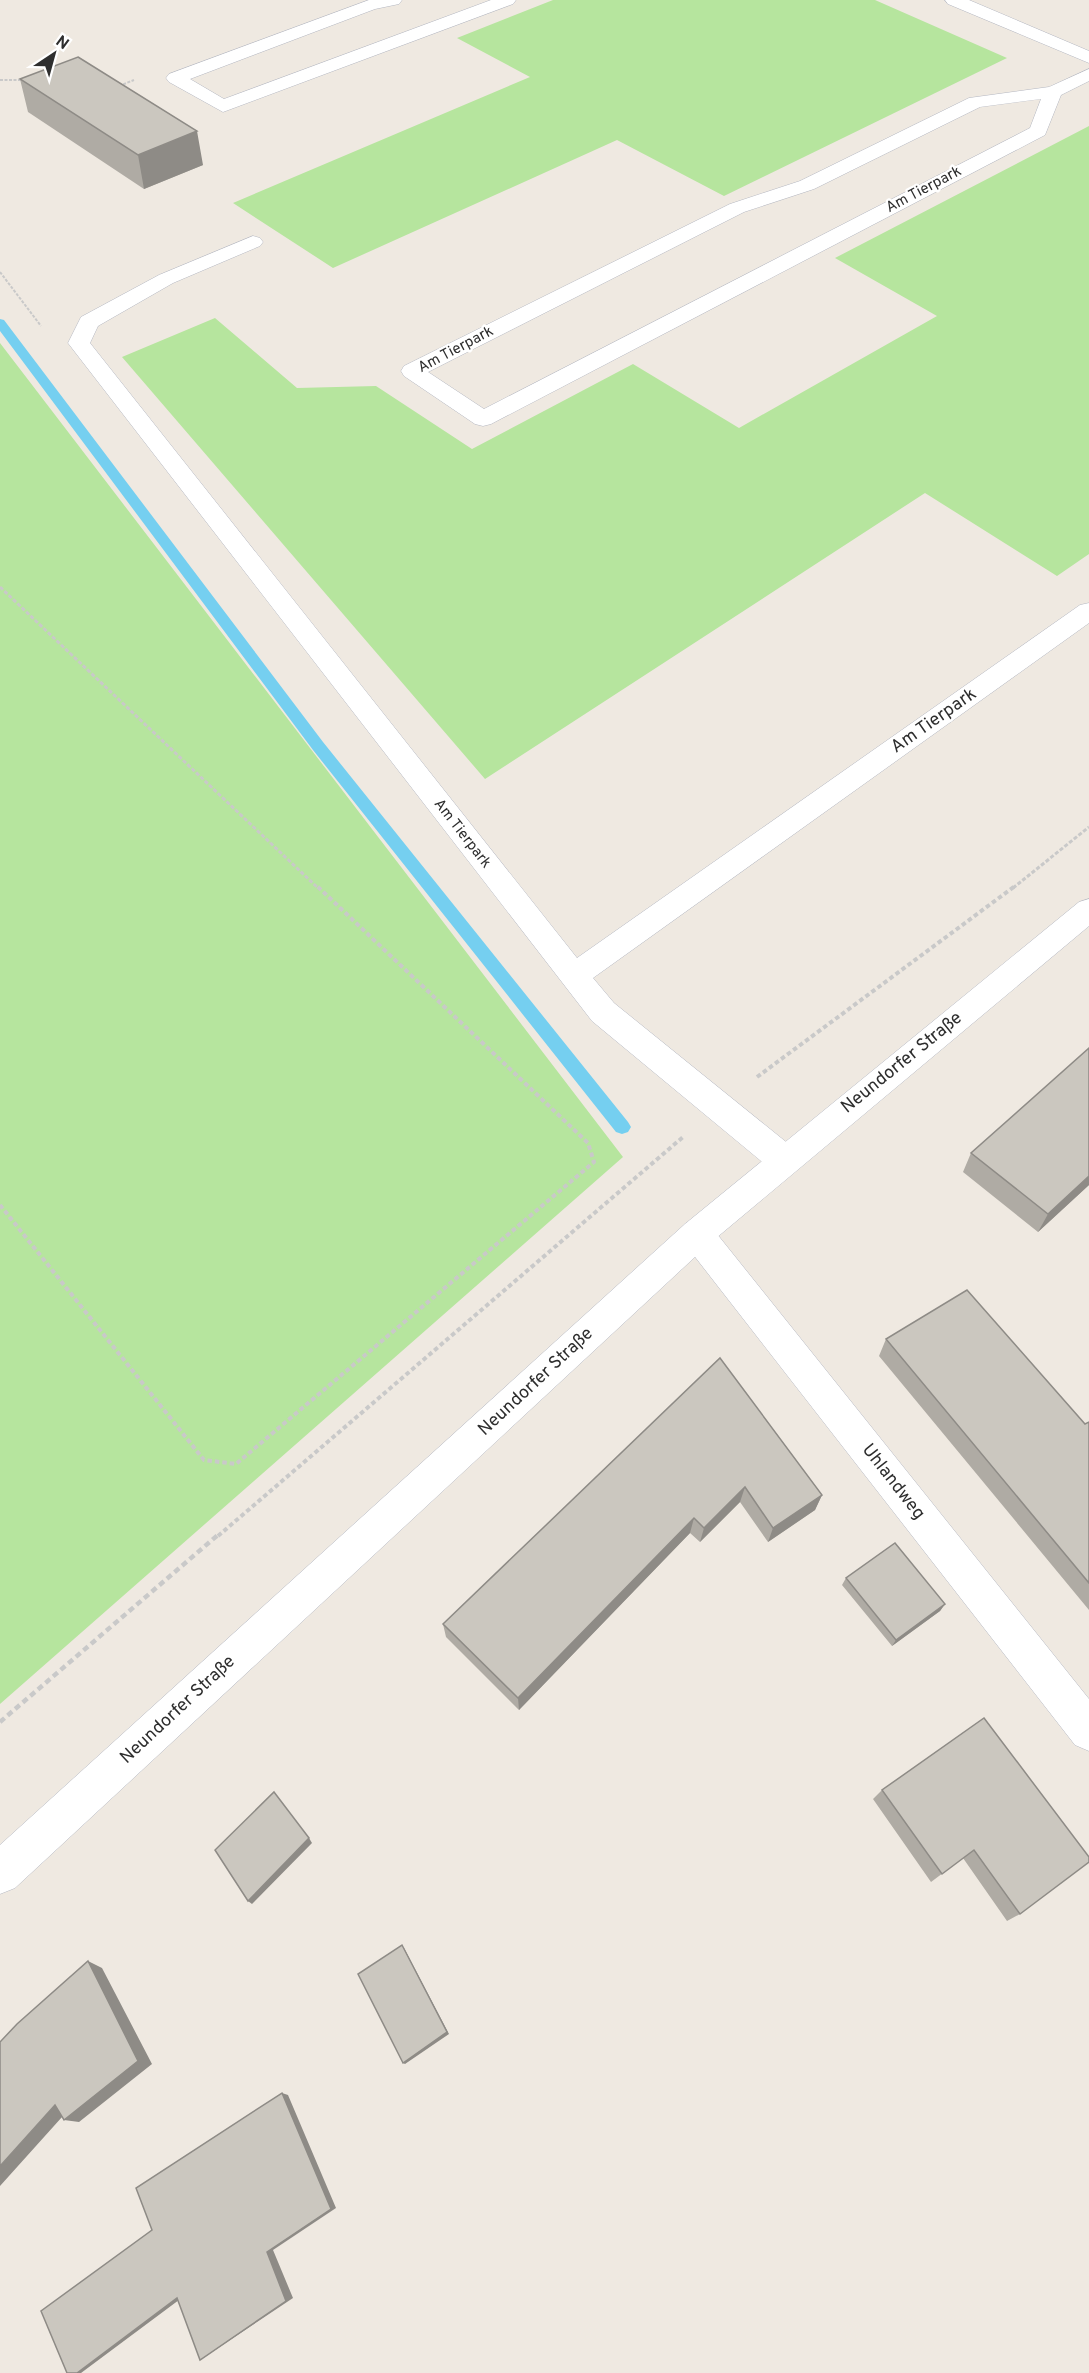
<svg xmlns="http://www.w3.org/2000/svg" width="1089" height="2373" font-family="Overpass,sans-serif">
<rect width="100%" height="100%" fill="#efe9e1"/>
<path fill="#b6e59e" d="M553,0H875L1007,58L724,196L617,140L333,268L233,203L530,77L457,38Z
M1089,126V554L1057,576L925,493L485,779L122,357L215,318L297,388L376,386L472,449L633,364L739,428L937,316L835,258Z
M0,343L623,1157L0,1704Z"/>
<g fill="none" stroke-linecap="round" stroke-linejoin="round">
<path fill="#75cff0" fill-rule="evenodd" d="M0,319L4,320L323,742L628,1122L631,1127L628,1132L622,1134L616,1132L313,750L0,331Z"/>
<g stroke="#b4b7c1" stroke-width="1">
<path id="street" d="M369,0H402L399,4L375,9L190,79L224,99L491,0H516L513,4L223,112L169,82L166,78L169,74Z
M945,0H969L1089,51V63L948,4Z
M1089,69V81L1061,95L1045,135L491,424L483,426L475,424L404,376L401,371L404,366L730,204L800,181L969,98L1049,87ZM1041,99L1030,128L484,409L428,372L744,212L814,189L980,107Z
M253,236L260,238L263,242L260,246L173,283L98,326L90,343L577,958L1080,605L1089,603V623L593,978L614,1003L796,1150L800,1160L796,1170L784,1174L772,1170L592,1021L68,343L81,317L159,275Z
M697,1219L709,1224L1089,1699V1751L1075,1745L685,1244L680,1234L685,1224Z"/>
</g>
<g stroke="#b4b7c1" stroke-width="1">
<path id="secondary" d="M1089,899V926L709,1244L15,1888L0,1894V1845L685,1224L1079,902Z"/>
</g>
<path stroke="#c9c9c9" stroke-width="2" stroke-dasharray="3 1.5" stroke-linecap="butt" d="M0,80H23
M119,86L134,80
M0,272L41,326"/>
<path stroke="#c9c9c9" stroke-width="3" stroke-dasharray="4 2" stroke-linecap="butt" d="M0,587L318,888
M1013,888L1089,827"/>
<path stroke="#c9c9c9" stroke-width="4" stroke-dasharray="4.5 3" stroke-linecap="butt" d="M757,1077L1015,886
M0,1205L204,1460L236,1464L594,1162L588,1143L317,886
M218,1536L683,1137"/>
<path stroke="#c9c9c9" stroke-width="4.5" stroke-dasharray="6 4" stroke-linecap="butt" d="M0,1722L219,1534"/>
<use href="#street" fill="#fff" fill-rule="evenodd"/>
<use href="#secondary" fill="#fff" fill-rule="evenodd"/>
</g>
<path fill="#afaba4" d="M20,79L203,165L144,189L28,112Z
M971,1153L1089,1185L1038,1232L963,1172Z
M886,1339L1085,1424L1089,1422V1610L879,1356Z
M720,1358L822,1495L815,1510L768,1542L740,1502L700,1542L690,1533L519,1710L446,1637L443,1624Z
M846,1578L945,1604L940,1611L892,1646L842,1585Z
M984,1718L1020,1914L1007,1921L963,1858L931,1882L873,1799L882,1790Z"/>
<path fill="#8e8b86" d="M197,131L203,165L144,189L138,155Z
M1089,1176V1185L1038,1232L1048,1214Z
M745,1487L740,1502L700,1542L704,1528Z
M822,1495L815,1510L768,1542L773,1528Z
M694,1518L690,1533L519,1710L518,1698Z
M945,1604L940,1611L892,1646L896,1640Z
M309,1838L312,1843L252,1904L248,1901Z
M404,1948L449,2034L405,2064L403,2063Z
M88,1961L102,1968L152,2064L79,2122L64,2120Z
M282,2093L288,2095L336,2208L273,2250L293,2298L200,2360L267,2252Z
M55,2105L71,2107L0,2186V2166Z
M187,2294L81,2373H77L177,2298Z"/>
<path fill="#cbc7bf" stroke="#8e8b86" stroke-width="1.5" d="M78,57L197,131L138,155L20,79Z
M1089,1048V1176L1048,1214L971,1153Z
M967,1290L1085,1424L1089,1422V1583L886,1339Z
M720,1358L822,1495L773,1528L745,1487L704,1528L694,1518L518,1698L443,1624Z
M895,1543L945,1604L896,1640L846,1578Z
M984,1718L1089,1857V1862L1020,1914L974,1850L942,1874L882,1790Z
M274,1792L309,1838L248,1901L215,1850Z
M402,1945L447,2032L403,2063L358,1974Z
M88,1961L138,2061L64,2120L55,2105L0,2166V2042L17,2024Z
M282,2093L331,2209L267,2252L286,2301L200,2360L177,2298L77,2373H67L41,2311L152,2230L136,2188Z"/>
<g text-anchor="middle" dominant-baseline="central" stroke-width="4.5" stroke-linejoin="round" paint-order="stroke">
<g font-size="15" fill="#2e2e2e" stroke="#fff">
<text transform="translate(924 190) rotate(-28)">Am Tierpark</text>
<text transform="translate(456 350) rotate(-28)">Am Tierpark</text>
<text transform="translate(462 834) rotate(52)">Am Tierpark</text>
</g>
<g font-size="18" fill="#2e2e2e" stroke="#fff">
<text transform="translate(934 721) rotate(-35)">Am Tierpark</text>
<text transform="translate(902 1063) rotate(-39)">Neundorfer Straße</text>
<text transform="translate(536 1382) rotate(-43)">Neundorfer Straße</text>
<text transform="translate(893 1482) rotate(52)">Uhlandweg</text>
<text transform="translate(178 1710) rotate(-43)">Neundorfer Straße</text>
</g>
</g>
<g transform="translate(54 54) rotate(36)" stroke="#ffffff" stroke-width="4.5" paint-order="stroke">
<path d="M0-4.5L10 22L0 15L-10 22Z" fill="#2e2e2e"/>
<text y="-9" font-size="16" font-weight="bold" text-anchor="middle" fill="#2e2e2e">N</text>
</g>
</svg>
